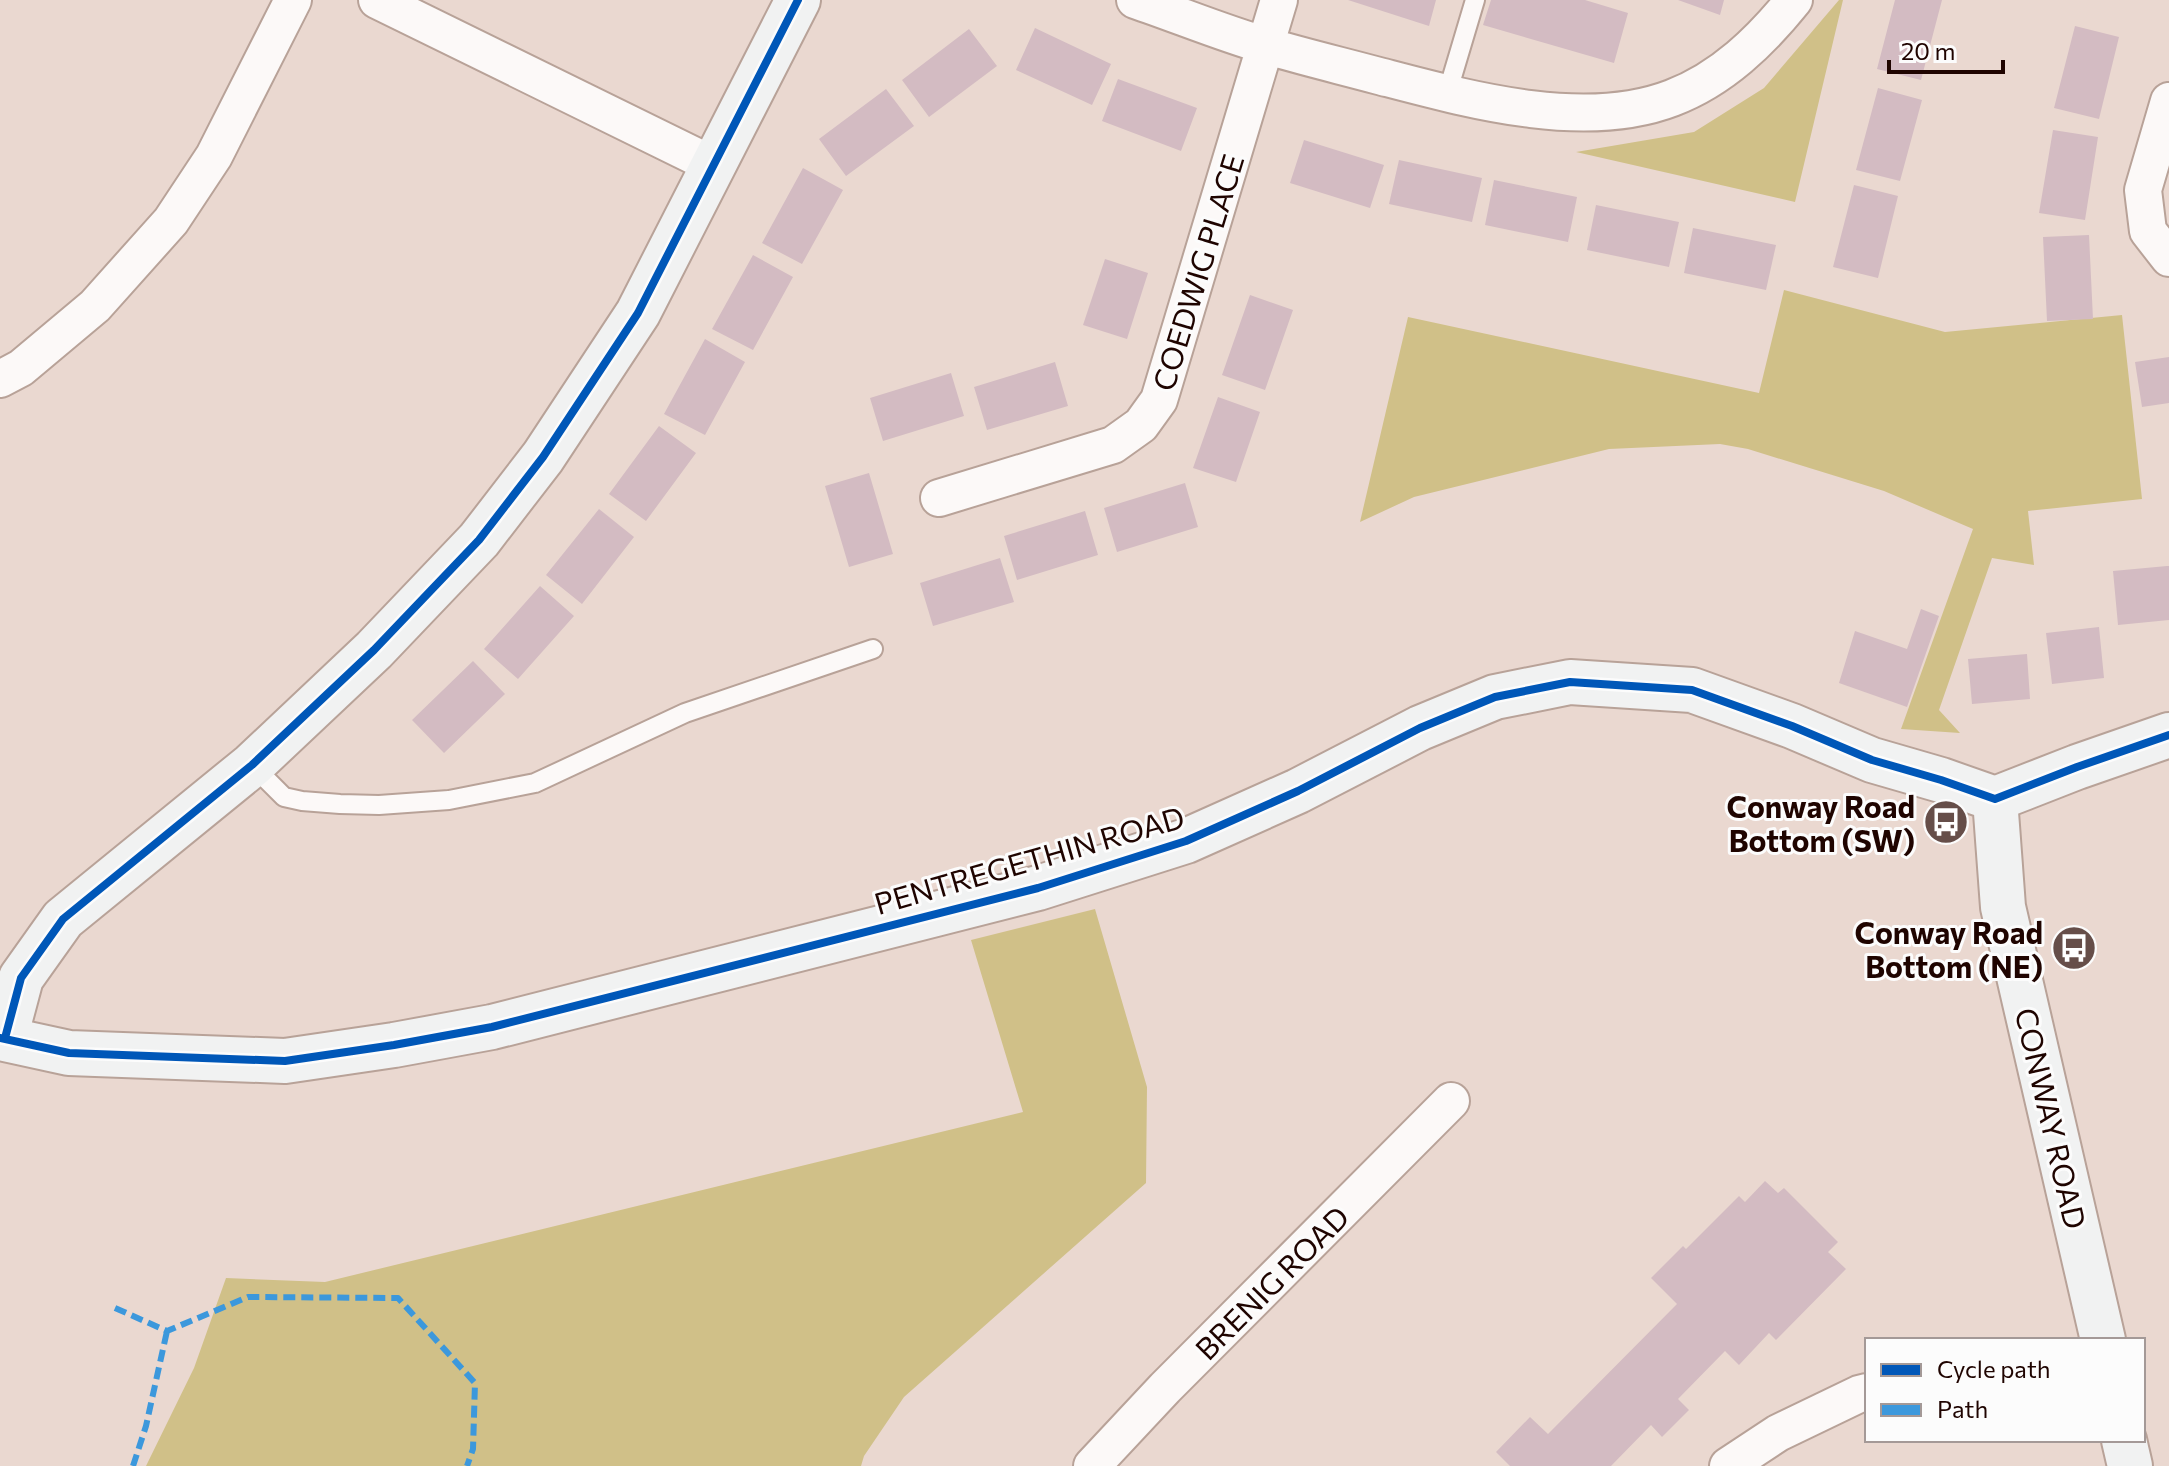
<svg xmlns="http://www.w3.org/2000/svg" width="2169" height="1466" font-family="Commissioner,sans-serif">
<rect width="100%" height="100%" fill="#ead8d0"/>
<path fill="#d0c088" d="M1839,0H1843L1795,202L1576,152L1694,132L1764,88Z
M1784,290L1945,332L2122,315L2142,499L2028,511L2034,565L1992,558L1939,710L1960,733L1901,729L1973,529L1884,491L1748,449L1720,444L1609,449L1414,497L1360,522L1408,317L1759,393Z
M1095,909L1147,1087L1146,1183L904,1397L864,1456L861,1466H146L194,1368L226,1278L325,1282L1023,1112L971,940Z"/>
<path fill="#d3bbc2" d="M1348,0H1436L1429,26Z
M1491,0H1585L1628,13L1614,63L1483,25Z
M1678,0H1724L1720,15Z
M1895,0H1942L1921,80L1877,69Z
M2075,26L2119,37L2099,119L2054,108Z
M1035,28L1111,64L1092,105L1016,70Z
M969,29L997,66L929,117L902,80Z
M1118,79L1197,108L1181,151L1102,121Z
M1878,88L1922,100L1900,181L1856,170Z
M886,89L914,126L846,176L819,139Z
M2053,130L2098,137L2085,220L2039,213Z
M1304,140L1384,165L1370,208L1290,183Z
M1399,160L1482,178L1472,222L1389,204Z
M803,168L843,190L802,264L762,243Z
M1494,180L1577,197L1568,242L1485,225Z
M1854,185L1898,196L1878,278L1833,267Z
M1596,205L1679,222L1669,267L1587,250Z
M1693,228L1776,245L1766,290L1684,273Z
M2089,235L2093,319L2047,321L2043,237Z
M753,255L793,277L753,350L712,329Z
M1105,259L1148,273L1127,339L1083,325Z
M1250,295L1293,310L1265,390L1222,375Z
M705,339L745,362L705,435L664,414Z
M2169,357V403L2142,407L2135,362Z
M1055,362L1068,406L987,430L974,387Z
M951,373L964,416L883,441L870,398Z
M1218,397L1260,412L1236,482L1193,468Z
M659,426L696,453L646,521L609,494Z
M869,473L893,554L849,567L825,486Z
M1185,483L1198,527L1117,552L1104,508Z
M599,509L634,537L582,604L546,575Z
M1085,511L1098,555L1017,580L1004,536Z
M1000,558L1014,602L933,626L920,583Z
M2167,566H2169V620L2118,625L2113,571Z
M540,586L574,616L518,679L484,649Z
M1921,609L1939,616L1907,707L1839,683L1855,631L1907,649Z
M2099,627L2104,678L2052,684L2046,633Z
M2027,654L2030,699L1972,704L1968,659Z
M473,661L505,694L444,753L412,720Z
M1765,1181L1778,1193L1784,1188L1838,1242L1828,1252L1846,1269L1776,1340L1769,1333L1739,1365L1725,1351L1678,1399L1689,1410L1662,1437L1651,1425L1611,1466H1510L1496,1452L1530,1417L1548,1434L1677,1304L1651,1278L1683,1246L1686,1249L1739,1196L1745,1202Z"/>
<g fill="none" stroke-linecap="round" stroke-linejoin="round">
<g stroke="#b8a298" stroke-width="22">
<path id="lane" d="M1447,94L1475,0
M252,765L284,797L302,801L340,804L379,805L449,800L535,783L685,713L873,649"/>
</g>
<g stroke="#b8a298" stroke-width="40">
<path id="street" d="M377,0L713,165
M1135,0C1179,15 1222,33 1267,46C1304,57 1342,66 1379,76C1467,99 1584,132 1672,98C1722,79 1761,41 1794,0
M2169,101L2143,190L2148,231L2169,258
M0,379L21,368L95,306L171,221L214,156L293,0
M939,498L1113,445L1141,425L1159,400L1279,0
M1092,1466L1165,1388L1451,1101
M1728,1466L1778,1433L1859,1394L1867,1392"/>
</g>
<g stroke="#b8a298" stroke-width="48">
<path id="secondary" d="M1995,799L2003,907L2103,1340
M0,1038L69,1053L285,1061L394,1045L492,1027L1038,888L1186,841L1298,791L1420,728L1495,697L1570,682L1692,690L1792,726L1872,760L1941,780L1995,799L2077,767L2169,735
M5,1038L21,978L63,919L252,765L374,650L479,540L543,457L638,313L798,0
M2124,1440L2130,1466"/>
</g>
<use href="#lane" stroke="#fcf9f8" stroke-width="18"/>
<use href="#street" stroke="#fcf9f8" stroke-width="36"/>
<use href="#secondary" stroke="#f1f2f2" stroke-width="44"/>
<path stroke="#3c98dc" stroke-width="6" stroke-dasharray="12 6" stroke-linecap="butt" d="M115,1308L167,1331L248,1297L398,1298L475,1383L473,1449L467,1466
M133,1466L146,1426L167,1331"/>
<g stroke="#fcfcfc" stroke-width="13">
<path id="cycleway" d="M0,1038L69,1053L285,1061L394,1045L492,1027L1038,888L1186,841L1298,791L1420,728L1495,697L1570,682L1692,690L1792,726L1872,760L1941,780L1995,799L2077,767L2169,735
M5,1038L21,978L63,919L252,765L374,650L479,540L543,457L638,313L798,0"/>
</g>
<use href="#cycleway" stroke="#0057b8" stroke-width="8"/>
</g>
<defs>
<g id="bus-disc" transform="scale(2.3)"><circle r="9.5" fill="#664e49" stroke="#fcfcfc"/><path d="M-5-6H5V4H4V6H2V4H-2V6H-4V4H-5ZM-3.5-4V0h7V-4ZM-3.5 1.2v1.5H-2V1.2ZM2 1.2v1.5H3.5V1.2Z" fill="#fff"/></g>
</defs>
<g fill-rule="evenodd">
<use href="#bus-disc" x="1946" y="822"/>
<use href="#bus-disc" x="2074" y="948"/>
</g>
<g text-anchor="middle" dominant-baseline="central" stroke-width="6" stroke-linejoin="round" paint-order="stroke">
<g font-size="30" fill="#1f0400" stroke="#fcfcfc">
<text transform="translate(1197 272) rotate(-73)">COEDWIG PLACE</text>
<text transform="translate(1029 859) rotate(-16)">PENTREGETHIN ROAD</text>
<text transform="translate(2052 1118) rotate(77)">CONWAY ROAD</text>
<text transform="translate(1271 1282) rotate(-45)">BRENIG ROAD</text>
</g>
<g font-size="30" font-weight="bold" fill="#1f0400" stroke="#fcfcfc" text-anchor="end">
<text x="1915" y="805">Conway Road<tspan x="1915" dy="34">Bottom (SW)</tspan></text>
<text x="2043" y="931">Conway Road<tspan x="2043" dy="34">Bottom (NE)</tspan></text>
</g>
</g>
<rect x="1865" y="1338" width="280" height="104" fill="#fcfcfc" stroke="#a49997" stroke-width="2"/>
<rect x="1881" y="1364" width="40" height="12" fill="#0057b8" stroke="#a49997" stroke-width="2"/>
<text x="1937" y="1378" font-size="24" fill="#1f0400">Cycle path</text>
<rect x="1881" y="1404" width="40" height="12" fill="#3c98dc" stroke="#a49997" stroke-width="2"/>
<text x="1937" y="1418" font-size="24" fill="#1f0400">Path</text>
<path d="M1889 60v12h114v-12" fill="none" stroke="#1f0400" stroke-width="4"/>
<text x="1901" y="60" font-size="24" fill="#1f0400" stroke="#fcfcfc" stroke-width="6" paint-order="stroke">20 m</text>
</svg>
